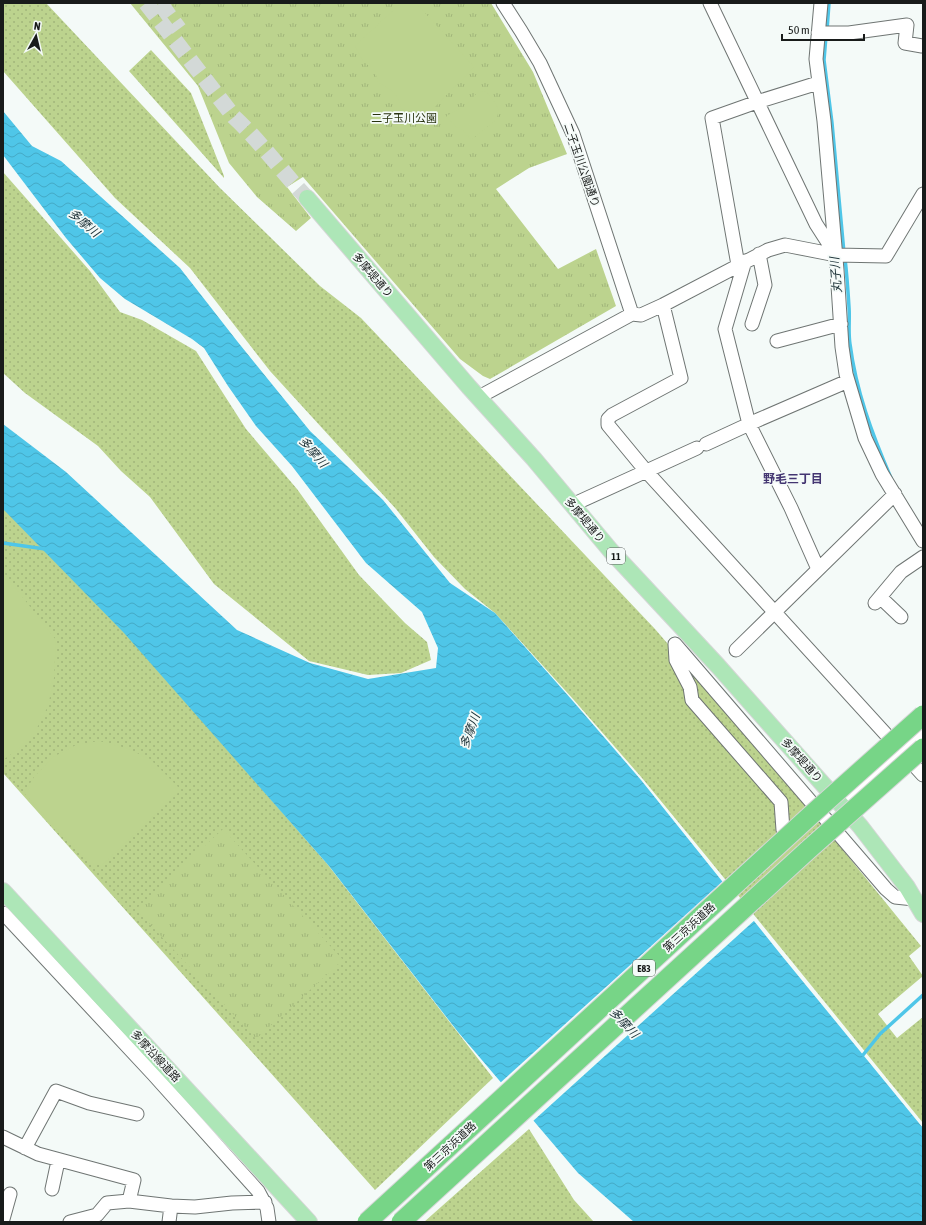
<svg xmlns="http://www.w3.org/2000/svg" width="926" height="1225" font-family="'Asap Condensed','Noto Sans JP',sans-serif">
<defs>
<pattern id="grass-dots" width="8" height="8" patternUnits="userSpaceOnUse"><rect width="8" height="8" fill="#bcd38e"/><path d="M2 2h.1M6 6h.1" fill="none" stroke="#a1b57a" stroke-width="1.8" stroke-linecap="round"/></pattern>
<pattern id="park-tufts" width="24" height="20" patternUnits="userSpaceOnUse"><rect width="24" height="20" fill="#bcd38e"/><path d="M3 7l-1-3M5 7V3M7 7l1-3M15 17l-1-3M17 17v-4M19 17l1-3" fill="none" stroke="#a1b57a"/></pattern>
<pattern id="water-waves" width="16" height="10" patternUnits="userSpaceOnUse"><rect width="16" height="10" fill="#4fc6e8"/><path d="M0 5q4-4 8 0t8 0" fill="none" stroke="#44aac6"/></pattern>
</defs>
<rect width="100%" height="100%" fill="#f4faf8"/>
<path fill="url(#grass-dots)" d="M3,3H46L220,188L320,286L361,318L655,629L803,801L921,946L909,956L923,976L878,1014L897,1038L923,1017V1123L707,857L642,778L573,699L495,613L465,589L434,557L396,509L270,371L190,268L115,198L3,71Z
M151,50L191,93L224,176V178L129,71Z
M3,172L90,271L120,312L142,320L196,351L246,429L297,489L359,575L405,623L427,642L431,660L401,673L368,675L309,661L214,584L150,497L121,471L98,446L25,393L3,373Z
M3,508L124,631L328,865L493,1078L375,1190L3,773Z
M529,1129L574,1200L594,1222H424Z"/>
<path fill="url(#park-tufts)" d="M130,3H491L533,72L567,154L529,168L496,189L558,269L596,249L616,306L490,379L483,376L460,359L303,177L287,187L311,218L296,231L257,197L229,163L198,86Z
M223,829L343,960L256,1039L136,909Z"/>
<path fill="#bcd38e" d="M401,3H416L474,67L423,119L402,109C396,90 393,92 378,82L375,71L363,61L355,46Z
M479,91L487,92L495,103L499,110L496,120L471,140L461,128L456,127L446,116L464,107Z
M3,572L56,640L54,678L48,706L31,740L3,760Z
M99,741L126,748L150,759L181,790L102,865H91L24,793L34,777L53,757L76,745Z"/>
<path fill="url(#water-waves)" d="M3,111L32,146L61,161L180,268L237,341L310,431L383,500L450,583L495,613L572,700L641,780L782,956L923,1128V1222H634L578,1173L458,1032L329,866L124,633L3,509V424L66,472L237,630L310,663L368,679L436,668L438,648L422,612L366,563L292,466L256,426L228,386L204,348L192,339L125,299L100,278L66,238L3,155Z"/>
<path fill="#f4faf8" d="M724,880L756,919L532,1122L499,1084Z"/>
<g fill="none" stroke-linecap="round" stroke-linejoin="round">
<path stroke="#4fc6e8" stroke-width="3.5" d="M827,30L829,3
M826,36L824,60L832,123L844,253
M845,259C847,275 848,291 849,307C850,319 848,332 850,344C856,391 872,434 891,478
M3,543L45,549
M863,1055L880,1034L923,995"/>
<path stroke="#d3d9d7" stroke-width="16" stroke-dasharray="16 8" stroke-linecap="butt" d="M146,3L234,117C261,142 282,172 307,198
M160,3L179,29"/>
<g stroke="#6f7573" stroke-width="15">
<path id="minor" d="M503,3L521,31L540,63L573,134L632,314
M710,3L816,224L834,252
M821,3L816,59L824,121L837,270L842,347L846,374L865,438L882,474L923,541
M818,33H849L907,25L905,43L922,46
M745,261L725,329L749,424L791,508L818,569
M738,265L712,118L757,102L818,83
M663,305L681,378L612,415L608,419V425L646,471L923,775
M752,324L765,285L759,254
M777,341L841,324
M479,397L632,314L641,315L663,305L768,250L785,245L836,255L886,256L923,194
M706,444L758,420L848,381
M572,505L697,448
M880,597L901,617
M875,603L901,572L923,557
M675,644L886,889L895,897L914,899
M675,644L676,660L690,687L692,700L781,802L783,830
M736,650L895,494
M848,797L923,731
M3,913L153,1074L258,1191L267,1208L269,1222
M3,1137L38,1154L134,1180L129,1201L171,1206L195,1207L232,1203L265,1202
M25,1148L56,1091L89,1103L137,1114
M52,1189L58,1161
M3,1219L10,1194
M70,1222L97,1215L107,1203L129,1201
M169,1222L171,1206"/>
</g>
<g stroke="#d5d6d6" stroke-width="18">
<path id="major" d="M307,198L469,387L534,459L611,551L718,666L860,826L907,887L923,914
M3,891L309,1222"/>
</g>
<use href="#minor" stroke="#fff" stroke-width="13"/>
<use href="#major" stroke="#ade6b7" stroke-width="16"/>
<g stroke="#d5d6d6" stroke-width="21" stroke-linecap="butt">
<path id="highway-bridge" d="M367,1222L811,815L923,715
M401,1222L808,850L923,748"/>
</g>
<use href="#highway-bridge" stroke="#77d587" stroke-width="19"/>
</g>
<g text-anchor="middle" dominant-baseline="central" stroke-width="3.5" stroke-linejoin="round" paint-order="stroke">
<g fill="#f4faf8" stroke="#5a5e5d" stroke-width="1">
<rect x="607" y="548" width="18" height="16" rx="3"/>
<rect x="633" y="960" width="22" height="16" rx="3"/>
</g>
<g font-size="10" font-weight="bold" fill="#181b1a">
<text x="616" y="556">11</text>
<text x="644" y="968">E83</text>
</g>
<g font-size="11" fill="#28330f" stroke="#f4faf8">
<text x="404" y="118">二子玉川公園</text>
</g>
<g font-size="11" fill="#181b1a" stroke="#f4faf8">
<text transform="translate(582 165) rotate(71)">二子玉川公園通り</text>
<text transform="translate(373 275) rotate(49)">多摩堤通り</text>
<text transform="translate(585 520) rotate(50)">多摩堤通り</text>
<text transform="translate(802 760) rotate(48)">多摩堤通り</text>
<text transform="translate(689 927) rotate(-43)">第三京浜道路</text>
<text transform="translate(156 1056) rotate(47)">多摩沿線道路</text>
<text transform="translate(450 1146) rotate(-43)">第三京浜道路</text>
</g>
<g font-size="12" font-style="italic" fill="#1b3036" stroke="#f4faf8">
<text transform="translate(84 223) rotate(40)">多摩川</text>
<text transform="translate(836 275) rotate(-95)">丸子川</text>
<text transform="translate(313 452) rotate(49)">多摩川</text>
<text transform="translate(470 731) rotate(-70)">多摩川</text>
<text transform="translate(624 1023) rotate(47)">多摩川</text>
</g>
<g font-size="12" font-weight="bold" fill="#433571" stroke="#f4faf8">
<text x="793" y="479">野毛三丁目</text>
</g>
</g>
<rect width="926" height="1225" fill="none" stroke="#181b1a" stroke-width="8"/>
<g transform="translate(36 36) rotate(8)" stroke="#f4faf8" stroke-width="3" paint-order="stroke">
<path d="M0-3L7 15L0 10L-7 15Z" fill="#181b1a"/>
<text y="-6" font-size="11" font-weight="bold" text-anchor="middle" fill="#181b1a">N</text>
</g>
<path d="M782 34v6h82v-6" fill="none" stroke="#181b1a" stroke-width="2"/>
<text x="788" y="34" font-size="12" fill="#181b1a" stroke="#f4faf8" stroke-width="3" paint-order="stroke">50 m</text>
</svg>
